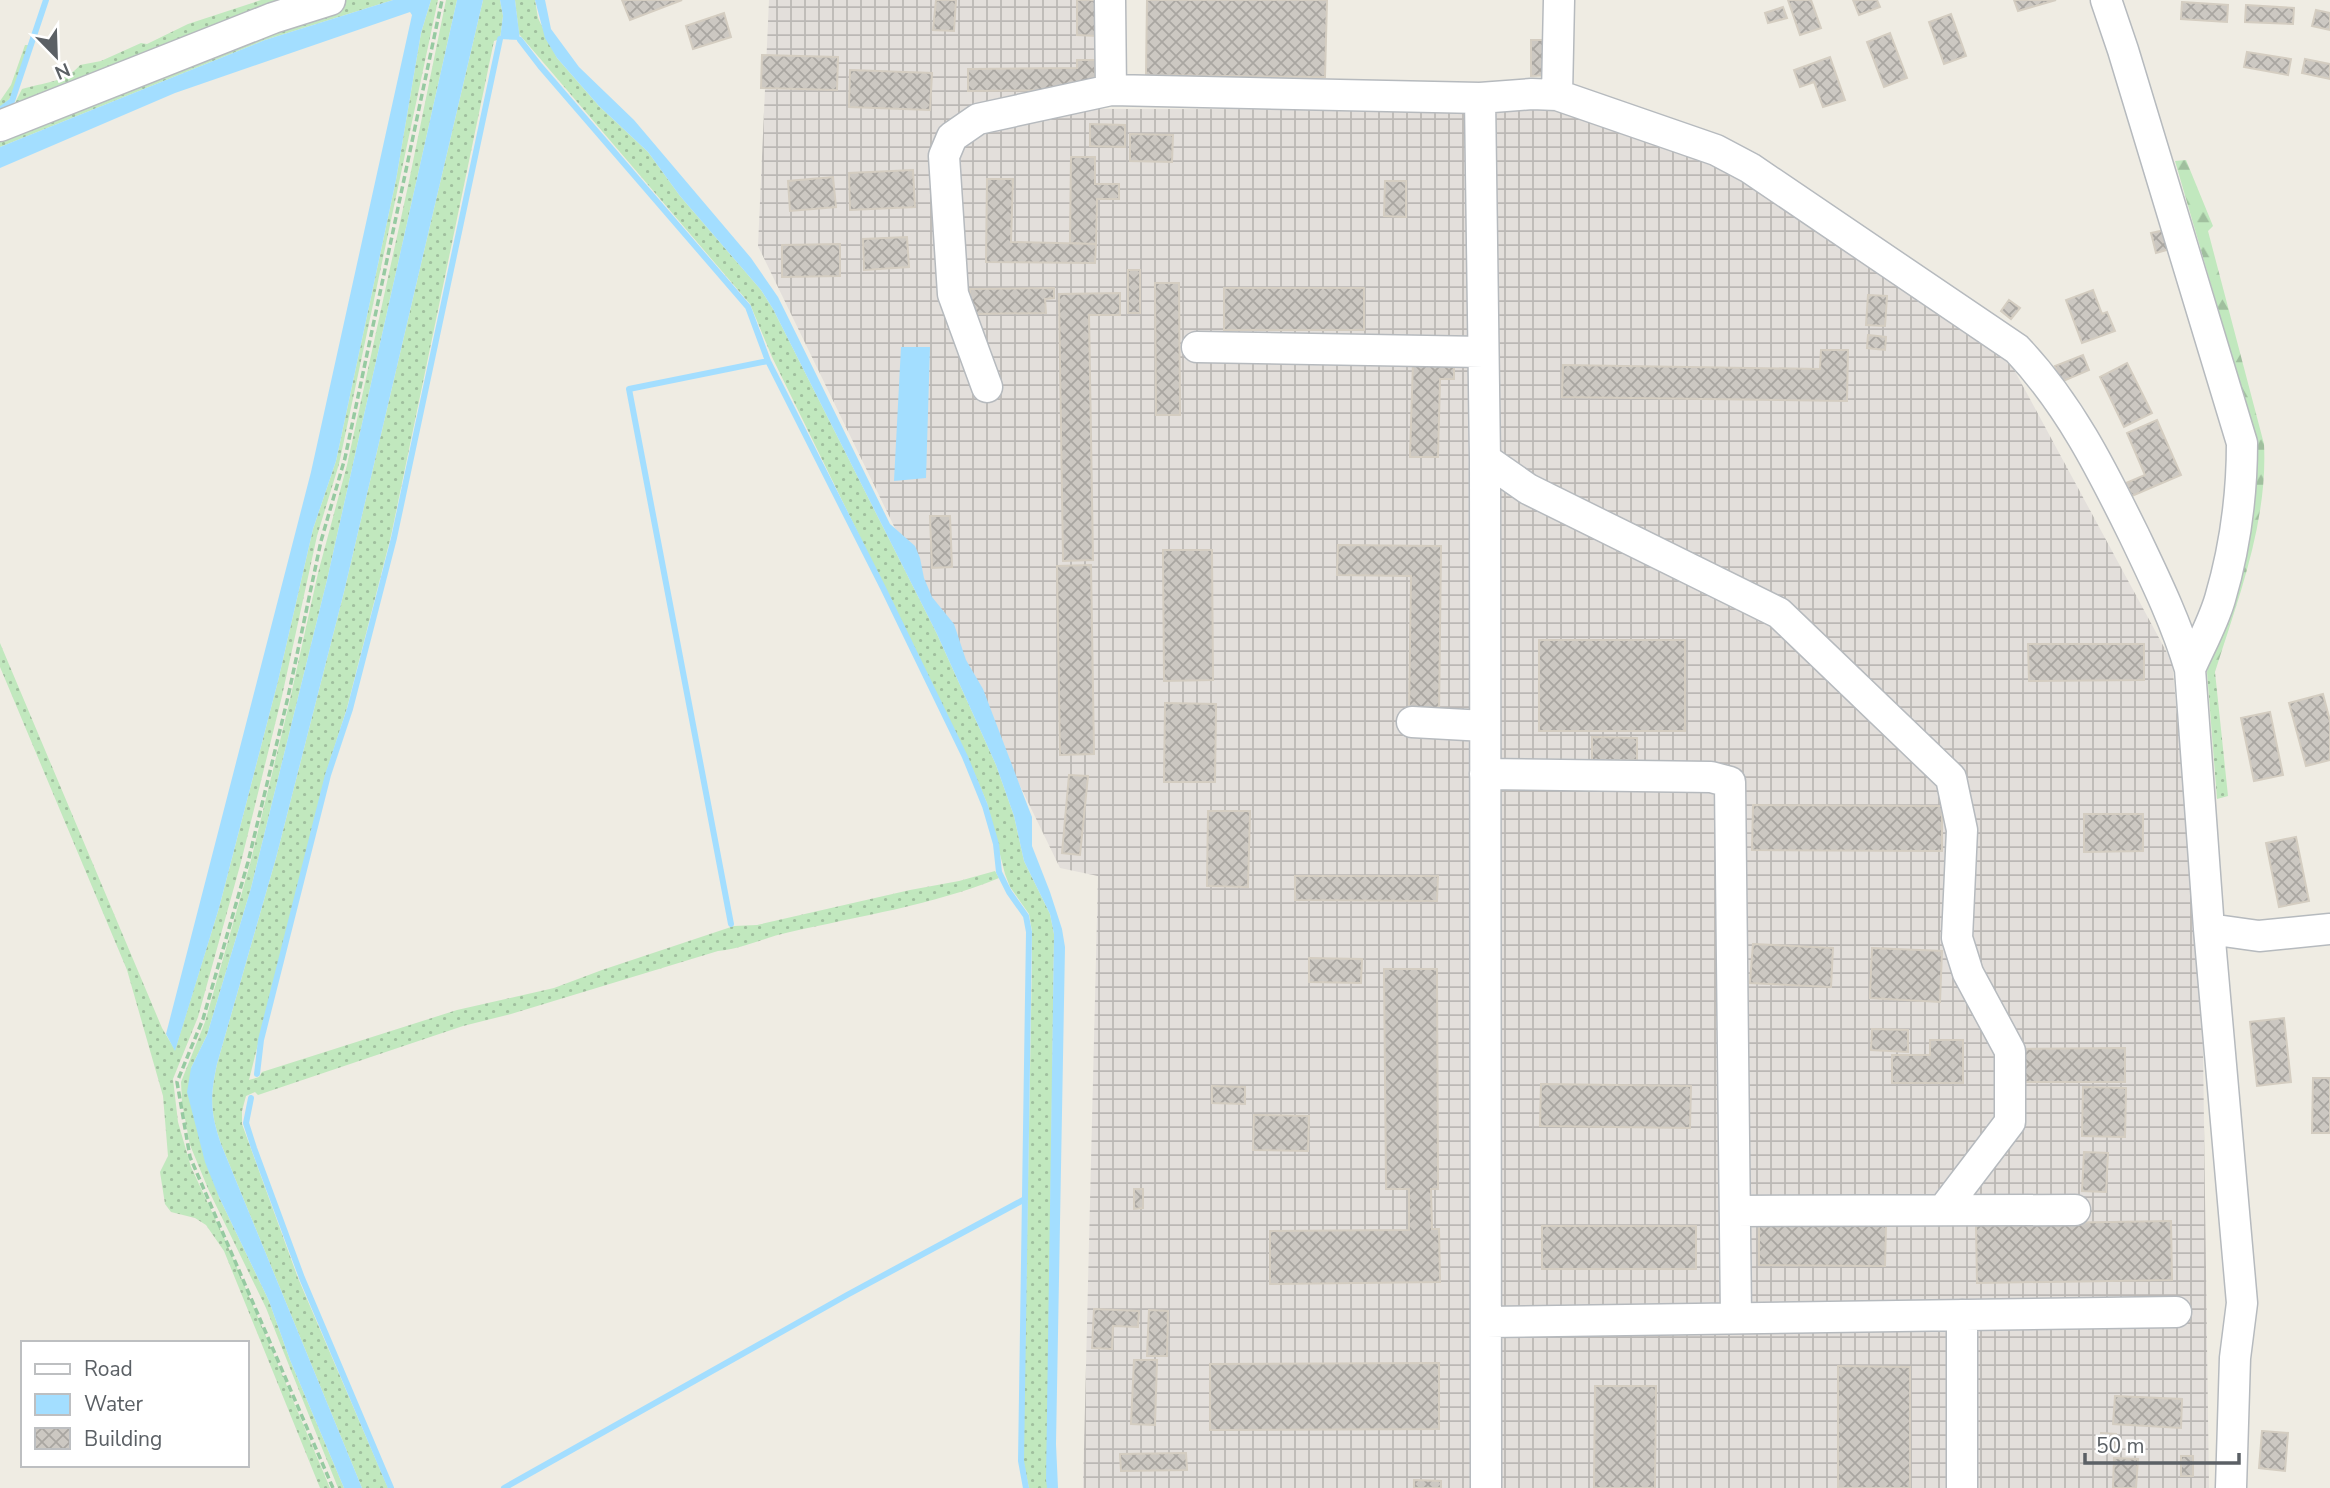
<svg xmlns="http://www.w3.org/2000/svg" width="2330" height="1488" font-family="'Nunito Sans',sans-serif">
<defs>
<pattern id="industrial-grid" width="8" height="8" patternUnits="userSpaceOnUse" patternTransform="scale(1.75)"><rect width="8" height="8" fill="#e3dfdb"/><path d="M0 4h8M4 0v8" fill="none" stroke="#bbb8b5"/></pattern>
<pattern id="grass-dots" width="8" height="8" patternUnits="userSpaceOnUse" patternTransform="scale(1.75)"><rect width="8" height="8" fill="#c1e8be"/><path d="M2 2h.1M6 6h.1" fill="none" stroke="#a0bf9e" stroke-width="1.8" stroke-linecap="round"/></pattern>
<pattern id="forest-firs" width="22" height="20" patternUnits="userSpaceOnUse" patternTransform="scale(1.75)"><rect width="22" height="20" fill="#c1e8be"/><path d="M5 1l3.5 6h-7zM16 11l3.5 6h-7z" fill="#a0bf9e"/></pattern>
<pattern id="building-cross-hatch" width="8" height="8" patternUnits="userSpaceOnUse" patternTransform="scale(1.75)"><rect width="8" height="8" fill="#ccc8c2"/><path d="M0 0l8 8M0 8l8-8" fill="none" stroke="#a9a6a1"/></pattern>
</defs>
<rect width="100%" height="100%" fill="#efece3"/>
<path fill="url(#industrial-grid)" d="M769,0H1096L1099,109L1587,110L1720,161L2011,364L2172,662L2202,978L2209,1488H1083L1098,876L1060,868L758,246Z"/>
<path fill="url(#grass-dots)" d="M261,0H305L12,109L22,89C42,83 66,82 80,65L101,61L141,43L147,44L188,24Z
M345,0H393L265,40L0,147V129L273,22Z
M431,0H438L339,464L317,536L282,696L241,862L198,1017L173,1079L178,1122L191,1167L227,1244L330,1488H320L224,1251L206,1225L195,1218L171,1212L165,1204L160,1172L168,1156L163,1096L127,970L0,667V643L162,1028L175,1050L219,908L278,681L313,529L336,461L396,180L421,33Z
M446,0H457L327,580L251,888L207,1035L191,1068L219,1197L269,1301L290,1360L344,1488H338L266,1308L209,1191L190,1145L182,1103L181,1082L205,1022L250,864L289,704L318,573L347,465L408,186Z
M483,0H500L503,16L500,39L494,41L391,536L347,708L326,773L249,1080L259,1077L262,1072L457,1010L554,988L602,970L734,926L757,925L910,890L959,881L995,871L999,878C933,905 860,916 790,932C765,937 743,949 718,951L511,1014L463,1026L258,1095L255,1092L246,1096L242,1111V1124L298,1278L388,1488H362L221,1144C210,1112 210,1097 217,1064L276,858L344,592Z
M515,0H535L538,18L557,58L599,106L648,152L680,196L761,290L773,309L937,634L996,765L1014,816L1024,861L1050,914L1054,934L1047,1488H1029L1023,1460L1032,962V931L1029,914L1010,887L1005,874L987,803L967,756L772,357L750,304L519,34Z
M25,45H29C23,65 19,97 0,107V101L11,85Z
M2207,672H2215L2228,796L2217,799Z"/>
<path fill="url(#forest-firs)" d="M2186,160L2213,226L2208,231L2264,444C2268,522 2238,599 2215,672H2207L2254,492L2258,446L2175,161Z"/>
<path fill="#a3deff" d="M393,0H431L421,33L396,180L336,461L313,529L278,681L219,908L175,1051L166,1034L311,472L412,15L410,12L175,93L0,168V147L265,40Z
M457,0H483L344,592L276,858L217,1064C210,1097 210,1112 221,1144L362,1488H344L290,1360L269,1301L219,1197L205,1162L187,1092L191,1068L207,1035L251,888L327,580Z
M500,0H515L520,40L500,39L503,16Z
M535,0H545L551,29L579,67L634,120L751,258L778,297L890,524L915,546L920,558L924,578L932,597L954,624L966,660L983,689L1025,799L1032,817V846L1050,892L1062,929L1065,947L1056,1444L1058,1488H1047L1046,1480L1054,934L1050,914L1024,861L1014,816L996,765L937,634L773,309L761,290L680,196L648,152L599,106L557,58L545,38Z
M901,347H930L926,478L894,481Z"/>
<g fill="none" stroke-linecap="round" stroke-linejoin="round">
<path stroke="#a3deff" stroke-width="6" d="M520,40L540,66L748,307L768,361L883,588L965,757L985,806L996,844L999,872L1009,892L1026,916L1029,932L1021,1461L1026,1488
M0,110L12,101L46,0
M731,924L629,389L768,361
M257,1074L261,1040L328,775L350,709L394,538L500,39
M251,1098L246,1123L254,1148L302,1278L391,1488
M504,1488L847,1295L1025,1199"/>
</g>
<path fill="url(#building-cross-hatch)" stroke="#d4cdc1" stroke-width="2" d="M622,0H682L630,20Z
M936,0H956L954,31L933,30Z
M1077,0H1096V36L1077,35Z
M1147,0H1327L1325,77L1146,75Z
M1788,0H1811L1821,28L1800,35Z
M1853,0H1877L1880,7L1859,15Z
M2014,0H2056L2018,11Z
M2182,2L2228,5L2227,22L2181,19Z
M2246,5L2294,8L2293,24L2245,22Z
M1783,7L1787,18L1768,23L1765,13Z
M2316,10L2330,13V30L2312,26Z
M724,13L731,37L693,49L686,26Z
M1951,14L1966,56L1944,64L1929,22Z
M1890,33L1907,78L1884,87L1867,42Z
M1531,40H1551V75L1531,76Z
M2247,52L2291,59L2288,75L2244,67Z
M762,55L838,57L837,90L761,88Z
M1830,57L1845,100L1823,107L1814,82L1800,87L1794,70Z
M2305,59L2330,64V79L2302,73Z
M1077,60H1095V90L968,91V69L1077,68Z
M850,70L932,73L930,110L849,107Z
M1090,124L1125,125V147L1090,146Z
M1130,134L1173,135L1172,162L1130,161Z
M1071,157H1095V184H1119V199H1097L1096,244L1070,243Z
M913,170L915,207L850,210L849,173Z
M833,177L836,207L790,211L788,181Z
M987,179H1013L1011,242L1096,244L1095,263L986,262Z
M1385,181H1406V217L1384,216Z
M2165,230L2170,249L2156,253L2151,233Z
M907,237L909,267L864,270L863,239Z
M840,244V276L782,277V245Z
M1128,270H1140V313H1128Z
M1155,283H1179L1180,415H1156Z
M1054,288V298L1045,299L1046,313L970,314V289Z
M1224,288H1364V330H1224Z
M2093,290L2102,314L2107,312L2115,331L2082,343L2066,300Z
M1120,293V315H1089L1093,560L1063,561L1059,294Z
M1868,295L1887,296L1885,326L1866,325Z
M2009,300L2020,308L2011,319L2001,311Z
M1868,335L1886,337L1885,350L1867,348Z
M1821,350H1848L1847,401L1562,397L1563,365L1820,369Z
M2083,355L2089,370L2061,382L2055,366Z
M1413,361L1454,362V379H1440L1438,457H1410Z
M2127,363L2152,413L2124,427L2100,377Z
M2157,420L2181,475L2132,496L2126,483L2145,475L2127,433Z
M930,516H950L952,567L932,568Z
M1338,545L1441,546L1439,715H1409L1411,576L1337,575Z
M1163,550H1212L1213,680L1164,681Z
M1091,565L1094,754L1060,755L1057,566Z
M1539,640H1685V731H1539Z
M2028,644H2144V680L2029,681Z
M2323,694L2330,721V760L2306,766L2289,703Z
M1165,703L1216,704L1215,782H1164Z
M2270,712L2283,775L2254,781L2241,718Z
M1592,737L1637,738V760H1592Z
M1069,775L1088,776L1080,855L1062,853Z
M1753,805L1942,806V851L1752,850Z
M1208,811H1250L1248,887L1207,886Z
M2084,814H2143V851L2084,852Z
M2296,837L2309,901L2279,907L2266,843Z
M1295,876H1438L1437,901L1295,900Z
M1753,944L1833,948L1831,987L1750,983Z
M1872,948L1942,951L1940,1002L1870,998Z
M1309,958L1362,959L1361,983L1309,982Z
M1384,969H1437L1438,1189H1431L1432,1229H1439L1440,1282L1270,1284V1231L1409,1230V1189H1386Z
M2284,1018L2291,1082L2257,1086L2250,1022Z
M1872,1029L1908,1030V1052L1871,1050Z
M1930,1040H1963V1083H1892V1055H1930Z
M2125,1048V1082H2015V1049Z
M2313,1078H2330V1133H2312Z
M1541,1084L1691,1086L1690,1128L1540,1126Z
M1212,1086L1245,1087V1104L1212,1103Z
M2083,1087L2126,1088L2125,1137L2082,1136Z
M1254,1115L1309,1116L1308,1151L1253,1150Z
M2084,1152L2108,1153L2106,1192L2082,1191Z
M1134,1189H1143V1208L1134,1209Z
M2171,1221L2172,1280L1977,1283L1976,1224Z
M1759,1224L1886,1225L1885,1266L1759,1265Z
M1542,1226H1696V1269H1542Z
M1094,1309L1139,1311L1138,1327L1113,1326L1112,1349L1092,1348Z
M1149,1310L1168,1311L1167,1356H1147Z
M1134,1360H1157L1155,1425L1131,1424Z
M1439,1363V1429L1210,1430V1364Z
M1838,1366L1910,1367V1488H1838Z
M1595,1386H1656L1655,1488H1594Z
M2115,1396L2182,1399L2181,1428L2113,1424Z
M2262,1431L2288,1433L2285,1471L2259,1468Z
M2101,1433L2116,1434L2115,1448L2100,1447Z
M1186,1453L1187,1470L1121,1471L1120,1454Z
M2181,1456H2193V1476H2181Z
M2114,1458L2138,1459L2136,1488H2113Z
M1414,1480L1441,1481V1488H1414Z"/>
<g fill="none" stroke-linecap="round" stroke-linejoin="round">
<g stroke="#b6babe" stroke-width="33">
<path id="minor" d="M1110,0L1111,90
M2106,0L2123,50L2242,443C2242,496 2235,548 2220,599C2213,623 2200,646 2190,669
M1557,95L1559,0
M1480,98L1485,459L1486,1488
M0,126L273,18L330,0
M1197,347L1483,352
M987,387L953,294L944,156L952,137L978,119L1111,90L1480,98L1532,94L1557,95L1716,150L1750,168L2017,349C2069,404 2101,468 2134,535C2155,579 2176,622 2190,669L2209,929L2242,1303L2235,1358L2231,1488
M1485,459L1528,489L1779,613L1951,778L1962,830L1957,938L1968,973L2010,1051V1122L1943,1210
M1412,722L1485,726
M1485,774L1711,777L1730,782L1736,1318
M2209,929L2259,936L2330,929
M1735,1211L2075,1210
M1962,1315V1488
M1486,1322L2176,1312"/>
</g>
<path stroke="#96caa1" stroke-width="3.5" stroke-dasharray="7 3.5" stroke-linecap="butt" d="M333,1488L190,1157L177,1082L203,1019L248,862L288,697L321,541L345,458L442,0"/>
<use href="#minor" stroke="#fff" stroke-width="30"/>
</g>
<rect x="21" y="1341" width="228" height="126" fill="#ffffff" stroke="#bdbfc1" stroke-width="2"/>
<rect x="35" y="1364" width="35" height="10" fill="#ffffff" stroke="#bdbfc1" stroke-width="2"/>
<text x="84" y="1376" font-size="21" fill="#5b6065">Road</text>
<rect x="35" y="1394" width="35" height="21" fill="#a3deff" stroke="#bdbfc1" stroke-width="2"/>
<text x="84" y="1411" font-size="21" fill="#5b6065">Water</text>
<rect x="35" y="1428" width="35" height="21" fill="url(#building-cross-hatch)" stroke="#bdbfc1" stroke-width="2"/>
<text x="84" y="1446" font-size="21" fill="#5b6065">Building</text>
<g transform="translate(56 56) rotate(157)" stroke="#ffffff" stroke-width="5" paint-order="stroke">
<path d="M0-5L12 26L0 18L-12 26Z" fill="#5b6065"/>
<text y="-10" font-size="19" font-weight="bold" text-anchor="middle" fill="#5b6065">N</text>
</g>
<path d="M2085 1453v10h154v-10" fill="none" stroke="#5b6065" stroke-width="3.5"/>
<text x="2096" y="1453" font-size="21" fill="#5b6065" stroke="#ffffff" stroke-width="5" paint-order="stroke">50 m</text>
</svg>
